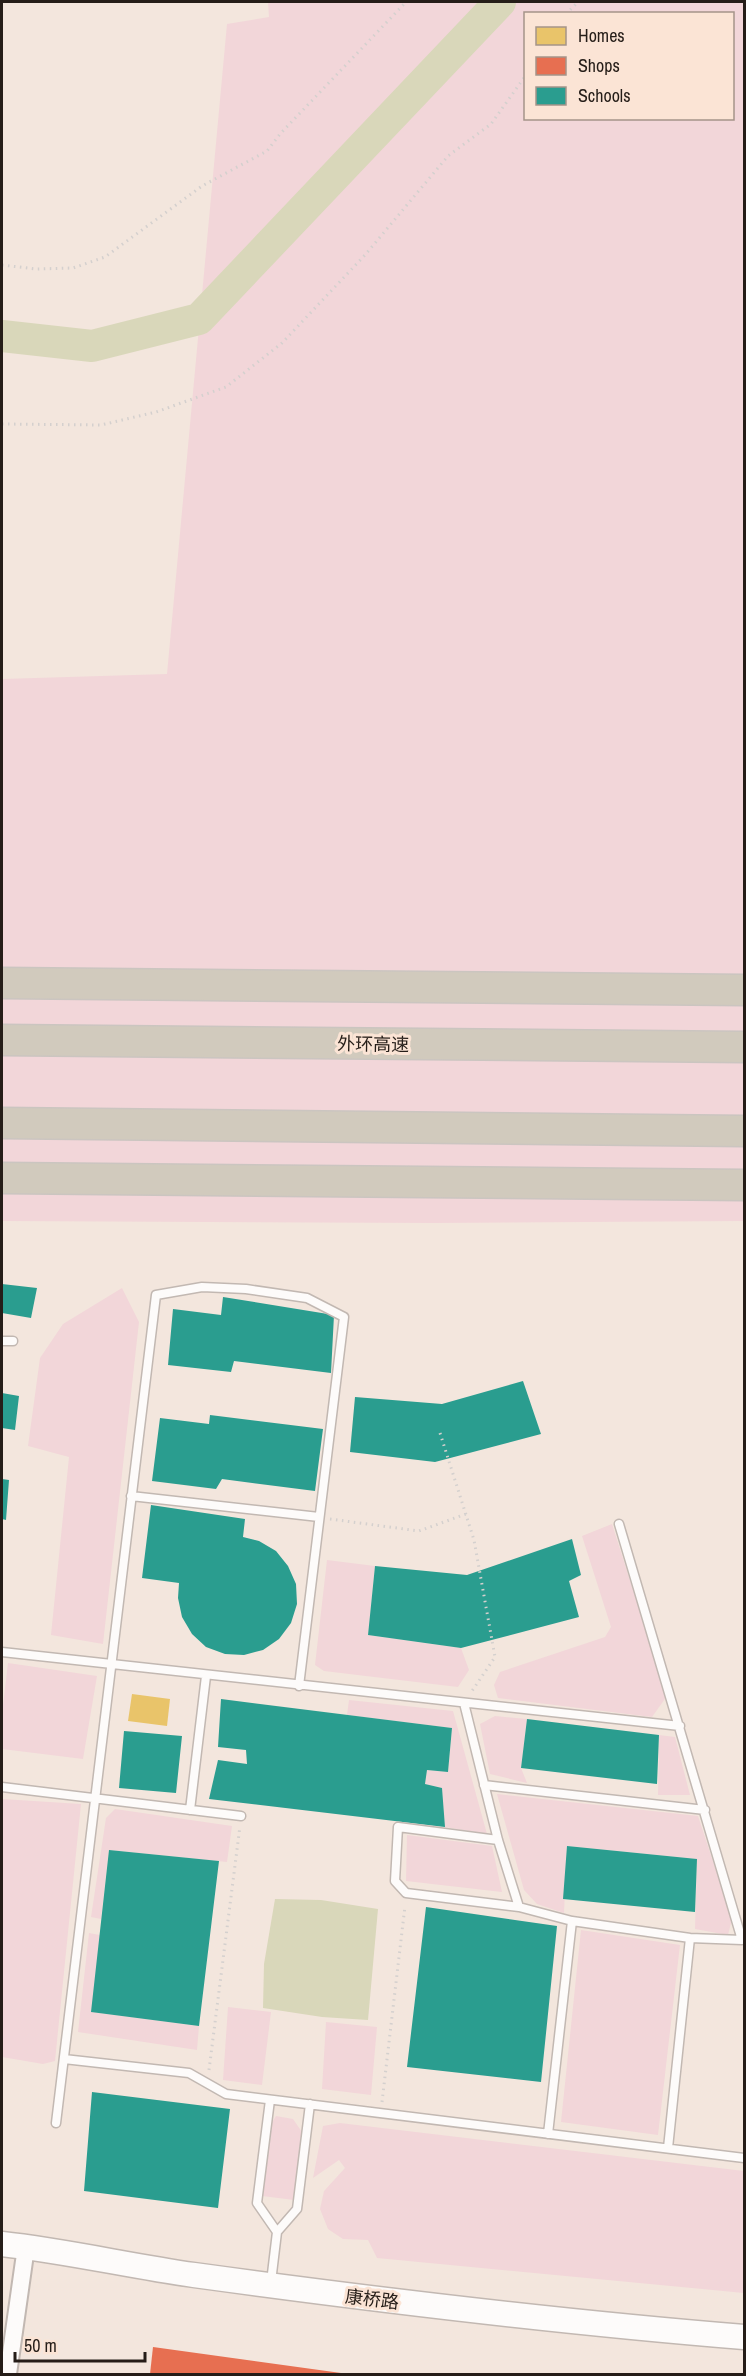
<svg xmlns="http://www.w3.org/2000/svg" width="746" height="2376" font-family="'Archivo Narrow','Noto Sans SC',sans-serif">
<rect width="100%" height="100%" fill="#f3e6dd"/>
<path fill="#f2d6d9" fill-rule="evenodd" d="M268,2H744V1221L434,1223L2,1221V679L167,674L227,24L269,17ZM526,14H732V118H526Z
M122,1288L139,1322L103,1644L51,1635L69,1457L28,1446L40,1358L63,1324Z
M612,1524L667,1696L652,1717L498,1698L494,1685L500,1672L605,1637L611,1627L582,1536Z
M327,1560L375,1566L368,1635L461,1648L469,1670L458,1687L324,1671L315,1665Z
M8,1663L97,1676L83,1759L2,1749V1714Z
M349,1700L453,1711L487,1834L445,1827L442,1788L425,1784L427,1770L448,1772L452,1728L347,1715Z
M495,1716L527,1719L521,1768L527,1783L490,1774L480,1724Z
M659,1735L675,1737L690,1795H658Z
M497,1794L698,1816L732,1919L728,1935L695,1929L697,1859L567,1846L564,1913L537,1904L524,1890Z
M2,1799L81,1804L55,2061L43,2064L2,2057Z
M115,1809L232,1826L227,1862L109,1850L101,1919L91,1917L106,1818Z
M407,1835L492,1846L502,1892L406,1881Z
M581,1930L680,1945L658,2135L561,2122Z
M89,1933L100,1935L92,2012L199,2026L197,2050L78,2032Z
M228,2007L271,2012L262,2085L223,2080Z
M326,2022L377,2027L371,2095L322,2089Z
M276,2116L293,2119L302,2132L294,2200L262,2196L271,2124Z
M340,2123L744,2171V2293L377,2258L368,2240L343,2239L328,2229L320,2209L324,2191L345,2168L339,2160L313,2178L323,2126Z"/>
<path fill="#d9d7ba" d="M275,1899L321,1900L378,1909L368,2020L322,2017L263,2008L264,1964Z"/>
<path fill="#e9c46a" d="M132,1694L170,1699L167,1726L128,1721Z"/>
<path fill="#e76f51" d="M153,2347L341,2373L340,2374H150Z"/>
<path fill="#2a9d8f" d="M2,1284L37,1288L31,1318L2,1313Z
M223,1297L334,1315L331,1373L234,1361L231,1372L168,1365L173,1309L221,1315Z
M523,1381L541,1434L435,1462L350,1452L355,1397L442,1404Z
M2,1393L19,1396L15,1430L2,1428Z
M210,1415L323,1429L315,1491L222,1479L216,1489L152,1481L160,1418L209,1424Z
M2,1479L9,1480L6,1520L2,1519Z
M151,1505L245,1519L243,1537L259,1541L276,1551L288,1566L296,1584L297,1604L291,1623L279,1639L263,1650L244,1655L225,1654L206,1647L192,1634L182,1617L178,1598L179,1583L142,1578Z
M572,1539L581,1575L569,1581L579,1617L461,1648L368,1635L375,1566L467,1575Z
M221,1699L452,1728L448,1772L427,1770L425,1784L442,1788L445,1827L209,1799L218,1760L247,1764L246,1750L218,1747Z
M527,1719L659,1735L657,1784L521,1768Z
M124,1731L182,1736L176,1793L119,1788Z
M567,1846L697,1859L695,1912L563,1899Z
M109,1850L219,1861L199,2026L91,2012Z
M426,1907L557,1926L541,2082L407,2067Z
M92,2092L230,2109L218,2208L84,2191Z"/>
<g fill="none" stroke-linecap="round" stroke-linejoin="round">
<path stroke="#d9d7ba" stroke-width="32" d="M2,336L92,346L199,319L500,2"/>
<g stroke="#c2b8b2" stroke-width="11">
<path id="lane" d="M2,1341H13
M131,1496L319,1517
M2,1652L680,1726
M464,1703L498,1840L519,1907
M484,1785L705,1810
M2,1787L241,1816
M190,1810L206,1676
M498,1840L398,1827L395,1881L406,1893L519,1907L572,1921L690,1938L742,1940L619,1524
M64,2059L189,2073L226,2094L744,2158
M270,2100L257,2203L277,2232
M56,2123L156,1295L202,1287L246,1289L307,1298L344,1317L299,1686
M548,2134L572,1921
M668,2148L690,1938
M271,2282L277,2232L297,2209L310,2104"/>
</g>
<g stroke="#c2b8b2" stroke-width="20">
<path id="street" d="M8,2374L26,2247"/>
</g>
<g stroke="#c2b8b2" stroke-width="27">
<path id="secondary" d="M2,2244C66,2251 130,2266 194,2275C377,2300 560,2322 744,2337"/>
</g>
<g stroke="#cbc5c0" stroke-width="33">
<path id="highway" d="M2,983L744,990
M2,1040L744,1047
M2,1123L744,1131
M2,1178L744,1185"/>
</g>
<path stroke="#d4d0ce" stroke-width="3" stroke-dasharray="1.5 4.5" stroke-linecap="butt" d="M566,14L578,2
M2,265L36,269L73,268L105,257L202,186L267,151L280,134L406,2
M2,424L101,425L156,412L226,387L282,343L365,255L448,156L491,124L526,75
M440,1433L474,1540L495,1657L472,1691
M330,1519L419,1531L466,1514
M209,2070L240,1826
M382,2102L405,1906"/>
<use href="#lane" stroke="#fdfbfa" stroke-width="8"/>
<use href="#street" stroke="#fdfbfa" stroke-width="16"/>
<use href="#secondary" stroke="#fdfbfa" stroke-width="24"/>
<use href="#highway" stroke="#d1cabd" stroke-width="30"/>
</g>
<g text-anchor="middle" dominant-baseline="central" stroke-width="6" stroke-linejoin="round" paint-order="stroke">
<g font-size="18" fill="#251d18" stroke="#fbe4d5">
<text transform="translate(373 1044) rotate(1)">外环高速</text>
<text transform="translate(372 2299) rotate(7)">康桥路</text>
</g>
</g>
<rect width="746" height="2376" fill="none" stroke="#251d18" stroke-width="6"/>
<rect x="524" y="12" width="210" height="108" fill="#fbe4d5" stroke="#a59489" stroke-width="1.5"/>
<rect x="536" y="27" width="30" height="18" fill="#e9c46a" stroke="#a59489" stroke-width="1.5"/>
<text x="578" y="42" font-size="18" fill="#251d18">Homes</text>
<rect x="536" y="57" width="30" height="18" fill="#e76f51" stroke="#a59489" stroke-width="1.5"/>
<text x="578" y="72" font-size="18" fill="#251d18">Shops</text>
<rect x="536" y="87" width="30" height="18" fill="#2a9d8f" stroke="#a59489" stroke-width="1.5"/>
<text x="578" y="102" font-size="18" fill="#251d18">Schools</text>
<path d="M15 2352v9h130v-9" fill="none" stroke="#251d18" stroke-width="3"/>
<text x="24" y="2352" font-size="18" fill="#251d18" stroke="#fbe4d5" stroke-width="4.5" paint-order="stroke">50 m</text>
</svg>
